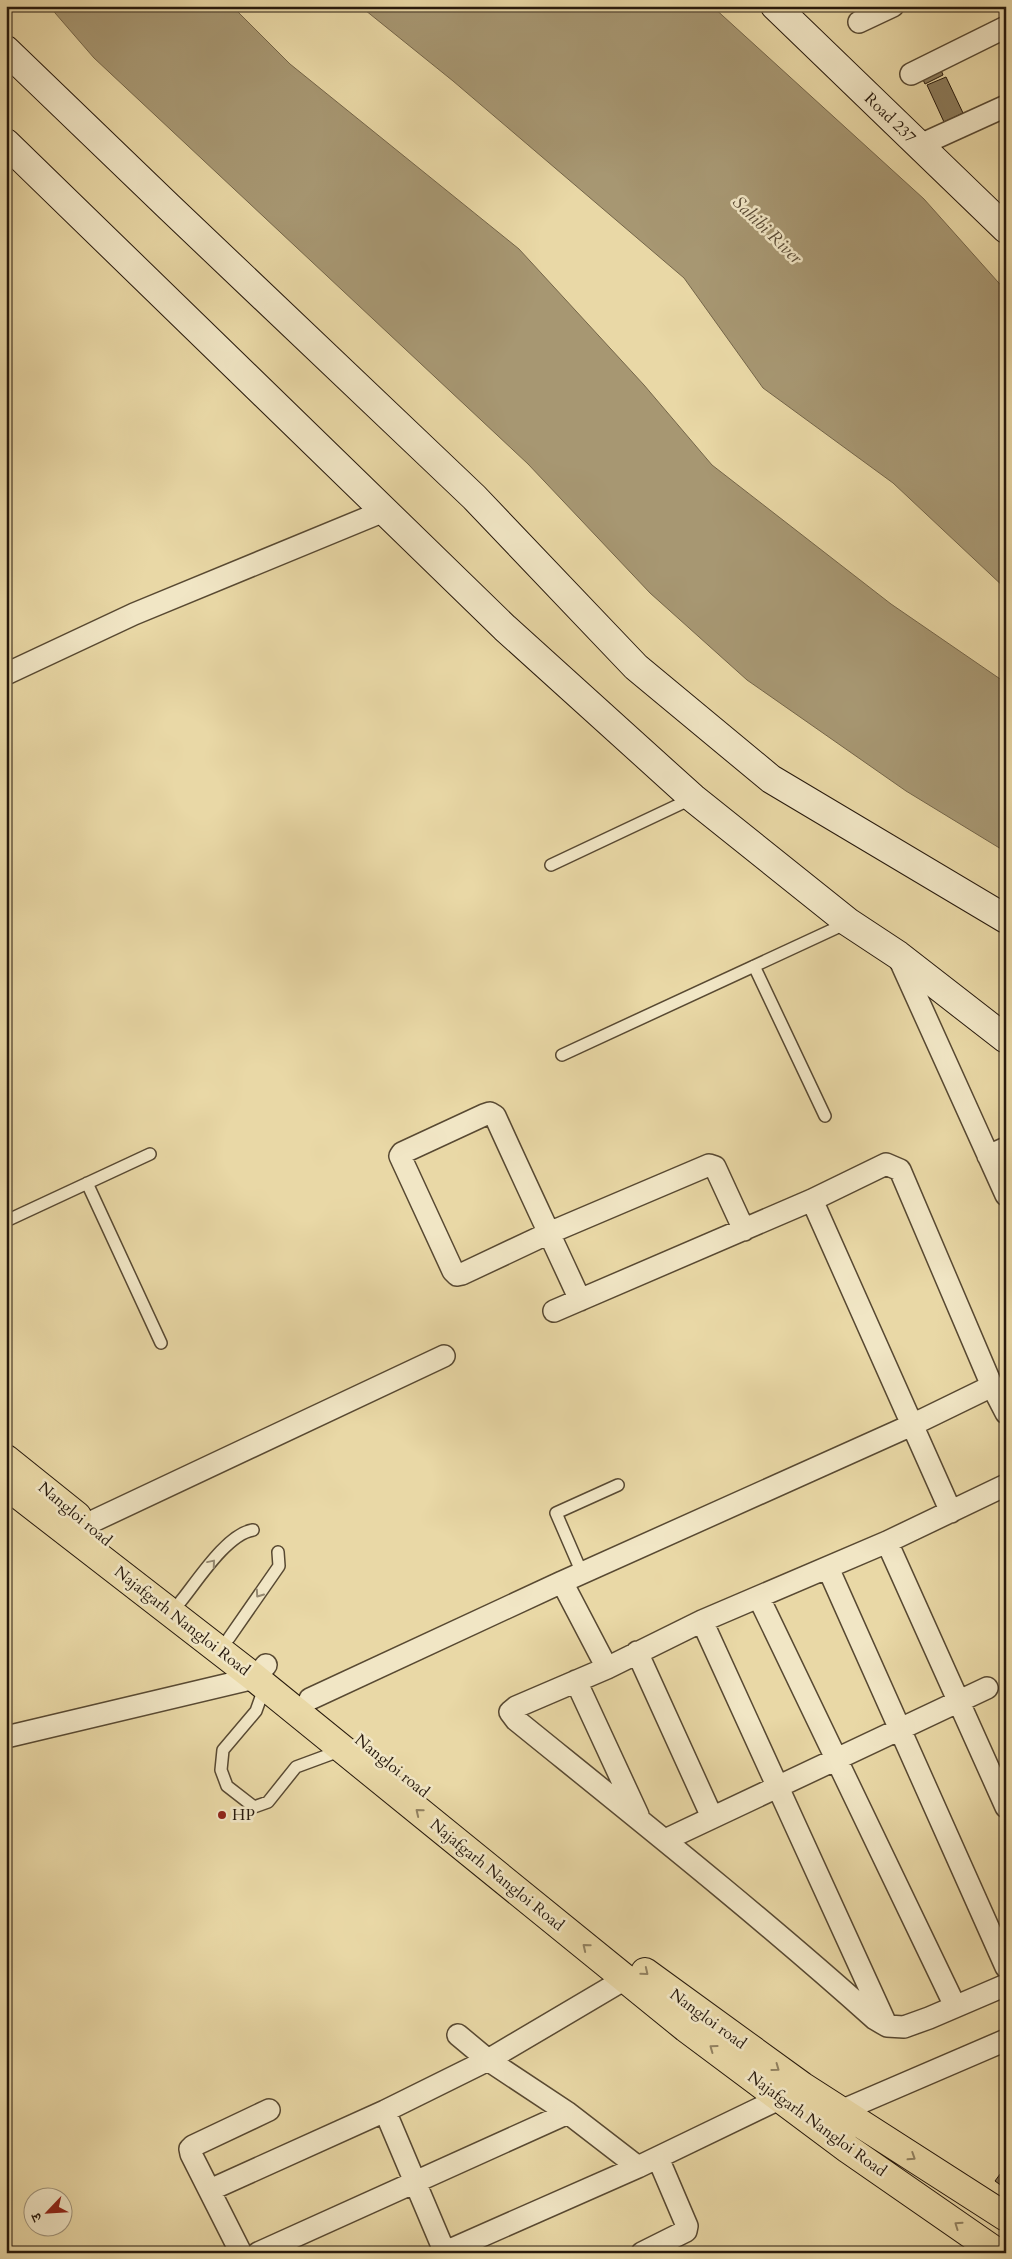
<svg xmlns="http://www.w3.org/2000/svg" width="1012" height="2259" font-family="Cardo,'Noto Serif Devanagari',serif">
<rect width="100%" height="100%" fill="#e9d8a6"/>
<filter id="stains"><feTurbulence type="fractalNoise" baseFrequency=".004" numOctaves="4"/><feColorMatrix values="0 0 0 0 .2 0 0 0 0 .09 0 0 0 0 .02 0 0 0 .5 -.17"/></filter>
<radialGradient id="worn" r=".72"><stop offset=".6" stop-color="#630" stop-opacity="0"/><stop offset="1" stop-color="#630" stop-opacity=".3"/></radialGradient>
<path fill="#a79772" stroke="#746549" d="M49,6H232L290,64L519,249L644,385L712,465L891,604L1006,683V852L906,791L747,680L650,593L528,464L94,58Z
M360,6H712L924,199L1006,291V589L893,483L763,388L684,278L453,81Z"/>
<path fill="#8c7c5c" stroke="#27190c" d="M938,62L943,75L925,84L919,71Z
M946,77L963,113L944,122L927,85Z
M1006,2166V2189L995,2181Z"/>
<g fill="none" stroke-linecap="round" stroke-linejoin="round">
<g stroke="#584932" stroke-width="14">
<path id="lane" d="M551,865L693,798
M754,966L825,1116
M562,1055L847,923
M87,1183L161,1343
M6,1221L150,1154
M582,1573L556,1513L618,1485
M181,1601C198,1580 227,1534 253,1530
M229,1638L279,1566L278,1552
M265,1686L256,1711L223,1750L221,1770L227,1786L254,1807L268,1802L296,1767L342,1750"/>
</g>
<g stroke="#584932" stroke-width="24">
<path id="street" d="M859,22L893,6
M911,74L1006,27
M918,146L1006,106
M6,674L134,614L384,511
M898,956L1006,1195
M988,1156L1006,1148
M812,1200L951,1512
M580,1300C552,1239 523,1178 495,1116L490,1113L484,1115L402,1153L400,1156L453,1271L457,1275L462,1274L549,1233L709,1165L715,1167L744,1230
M554,1311L812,1200L886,1164L900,1170L992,1386L1006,1413
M1006,1485L887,1542L702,1621L607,1668L516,1707L510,1712L516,1720C637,1818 759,1915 875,2019L887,2026L904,2027L929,2018L1006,1985
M87,1524L444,1356
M887,1542L1006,1807
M828,1568L1006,1967
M562,1582L914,1424L992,1386
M759,1598L955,2006
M702,1621L886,2024
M637,1652L712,1817
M576,1681L638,1815
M310,1699L562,1582L607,1668
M6,1737L255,1678L266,1665
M665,1840L987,1688
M458,2035L488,2060L568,2113L638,2167
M385,2111L445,2253
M841,2111L1006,2040
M210,2190L385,2111L488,2060L625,1979
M241,2253L191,2154L190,2149L193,2146L269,2110
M258,2253L568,2113
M443,2253L638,2167L781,2098
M642,2253L686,2231L687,2226L658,2158"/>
</g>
<g stroke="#27190c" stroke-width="30">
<path id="secondary" d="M775,6L1006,229
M6,50L168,206L474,497L636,667L771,779L1006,919
M6,143L505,628L693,798L848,922L898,955L1006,1039"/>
</g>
<g stroke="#27190c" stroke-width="30">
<path id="primary" d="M6,1459L77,1516
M6,1485L255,1678L686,2028L848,2149L998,2253
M645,1972L802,2086L1006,2217"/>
</g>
<use href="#lane" stroke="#f1e6c5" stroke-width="11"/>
<use href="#street" stroke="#f1e6c5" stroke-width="21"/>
<use href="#secondary" stroke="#f1e6c5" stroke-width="28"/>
<use href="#primary" stroke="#e9d8a6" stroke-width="28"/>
</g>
<defs><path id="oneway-chevron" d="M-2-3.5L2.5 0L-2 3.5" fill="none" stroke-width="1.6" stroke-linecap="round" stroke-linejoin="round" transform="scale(1.25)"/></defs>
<g stroke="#968a72">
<use href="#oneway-chevron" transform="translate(212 1563) rotate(-50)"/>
<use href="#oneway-chevron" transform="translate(259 1594) rotate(125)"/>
</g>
<g stroke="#928261">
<use href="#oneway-chevron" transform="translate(419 1812) rotate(-141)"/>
<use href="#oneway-chevron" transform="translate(586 1947) rotate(-141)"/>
<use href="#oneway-chevron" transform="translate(645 1972) rotate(39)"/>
<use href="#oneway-chevron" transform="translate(713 2048) rotate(-144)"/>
<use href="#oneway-chevron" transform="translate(776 2068) rotate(36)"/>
<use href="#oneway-chevron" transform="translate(912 2157) rotate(33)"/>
<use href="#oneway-chevron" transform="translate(958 2225) rotate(-145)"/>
</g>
<circle fill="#8f2418" stroke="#f1e6c5" stroke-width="2" cx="222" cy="1815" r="5"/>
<g text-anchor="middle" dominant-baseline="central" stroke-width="5" stroke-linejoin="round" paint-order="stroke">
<g font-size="16" fill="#27190c" stroke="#f1e6c5">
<text transform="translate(890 118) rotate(44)">Road 237</text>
<text transform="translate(75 1514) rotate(40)">Nangloi road</text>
<text transform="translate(182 1621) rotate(38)">Najafgarh Nangloi Road</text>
<text transform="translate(392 1766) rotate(39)">Nangloi road</text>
<text transform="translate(497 1875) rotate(39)">Najafgarh Nangloi Road</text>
<text transform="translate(708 2019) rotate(36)">Nangloi road</text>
<text transform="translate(817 2124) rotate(36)">Najafgarh Nangloi Road</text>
</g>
<g font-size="16" fill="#27190c" stroke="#f1e6c5" text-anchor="start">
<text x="232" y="1815">HP</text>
</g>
<g font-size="18" font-style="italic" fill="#5a4b35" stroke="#f1e6c5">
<text transform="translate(767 230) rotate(44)">Sahibi River</text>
</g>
</g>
<rect width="1012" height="2259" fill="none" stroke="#e9d8a6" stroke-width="25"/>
<rect x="8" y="8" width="997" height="2244" fill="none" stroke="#27190c" stroke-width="2.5"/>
<rect x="12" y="12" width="987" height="2234" fill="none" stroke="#27190c"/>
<g transform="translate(48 2212) rotate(245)"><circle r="24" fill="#f1e6c5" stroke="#a0947b"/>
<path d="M0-4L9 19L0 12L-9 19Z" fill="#8f2418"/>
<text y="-8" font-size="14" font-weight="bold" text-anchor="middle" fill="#27190c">उ</text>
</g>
<rect width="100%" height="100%" filter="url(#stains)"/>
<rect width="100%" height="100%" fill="url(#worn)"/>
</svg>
